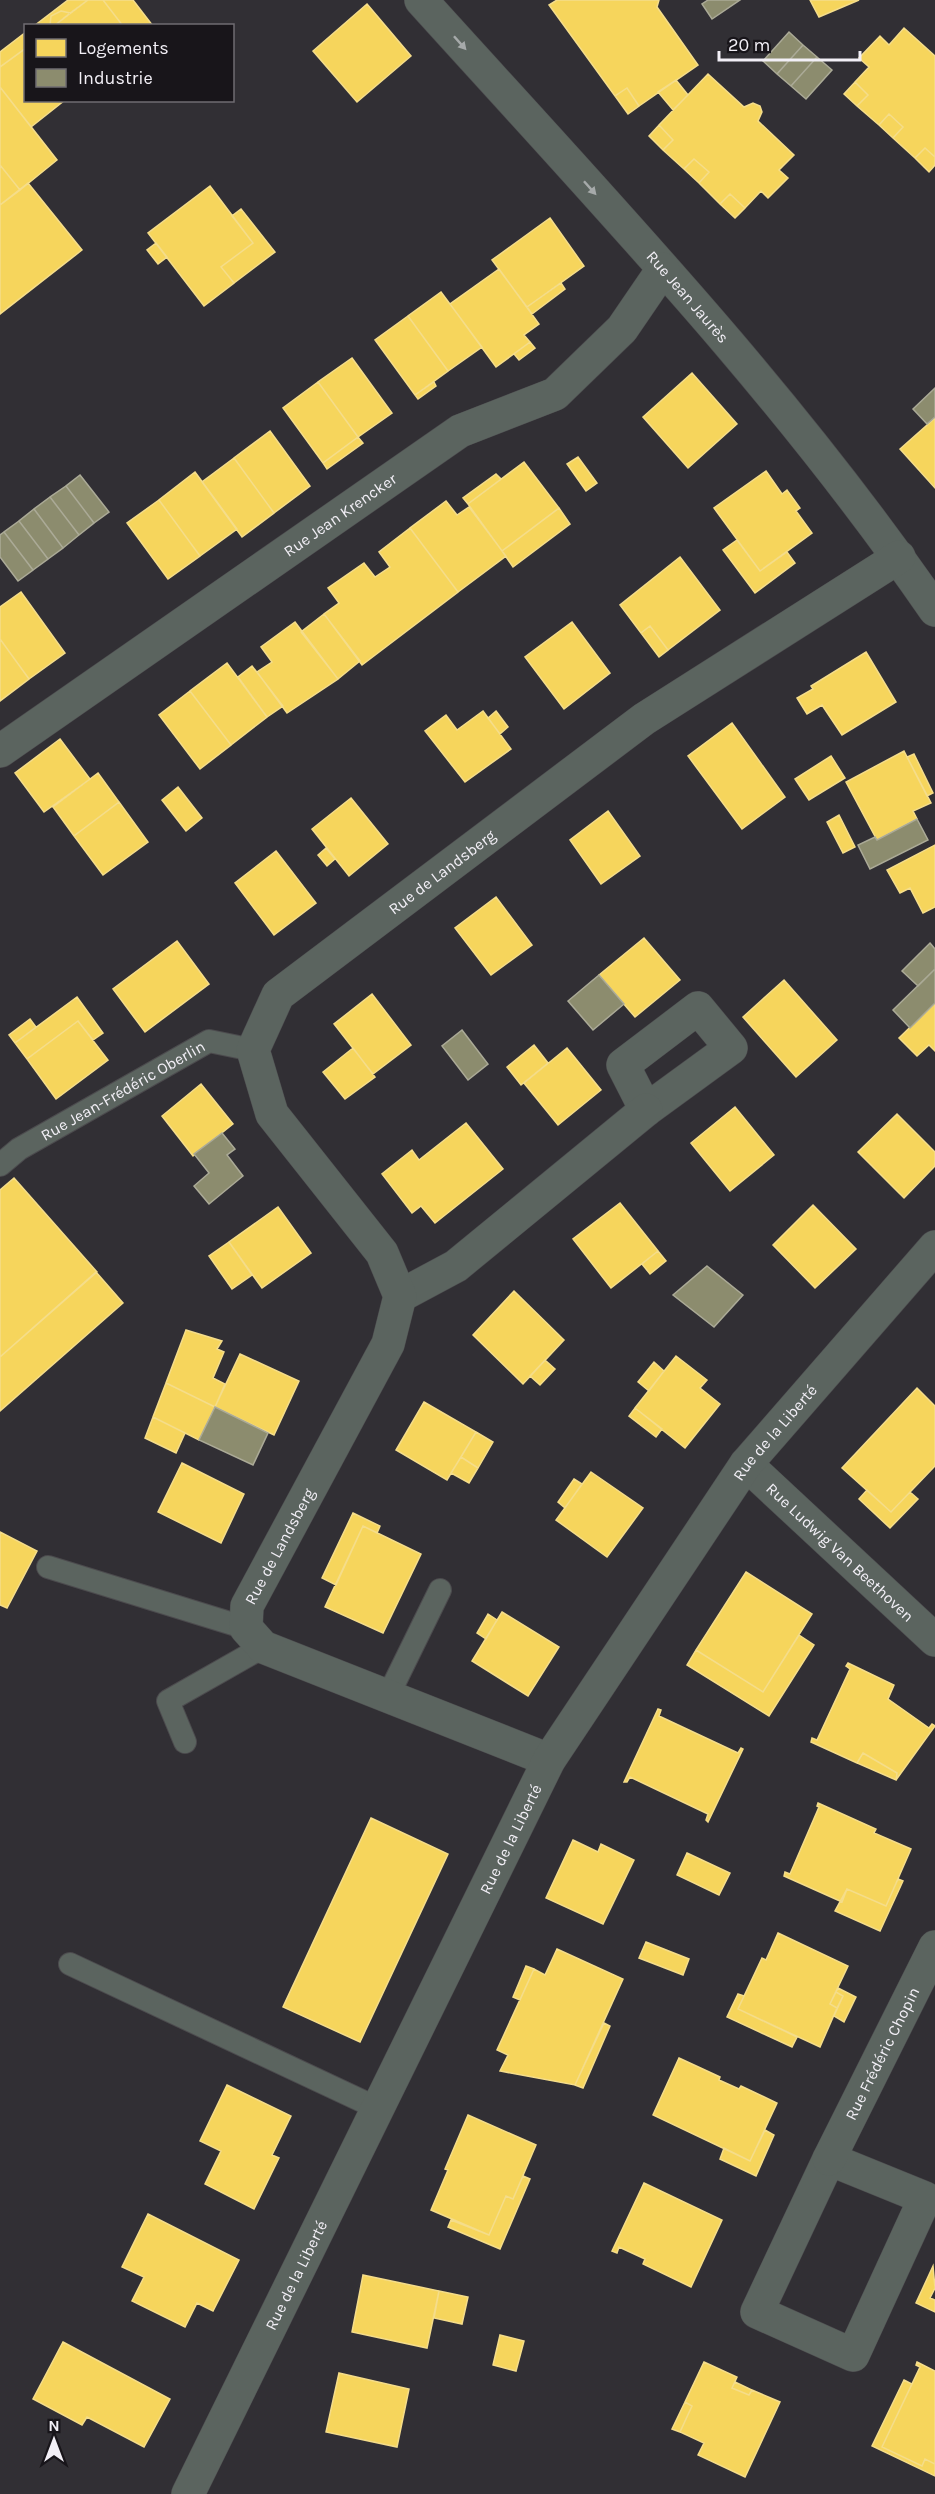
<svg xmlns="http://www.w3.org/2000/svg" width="935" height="2494" font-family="Karla,sans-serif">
<rect width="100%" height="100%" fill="#312f34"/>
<path fill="#f6d55c" stroke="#f5dd8a" stroke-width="1.5" d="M68,0H88L70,13L61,11L51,16L50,26H34Z
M88,0H103L123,26H54Z
M103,0H133L153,26H123Z
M557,0H659L657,7L698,65L639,106L627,88L615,96L549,5Z
M810,0H859L819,17Z
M367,4L411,56L357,102L313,51Z
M61,11L70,13L54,26H50L51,16Z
M904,28L935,56V157L925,148L915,158L893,138L903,127L889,114L879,125L857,106L868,95L855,82L869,67L859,58L880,36L889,45Z
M26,32V48L0,67V52Z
M26,48V100H65L31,127L0,87V67Z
M708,74L744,107L753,103L760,106L762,112L758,121L794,155L779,170L788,178L768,198L761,191L745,208L730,194L720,204L699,183L709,172L694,159L684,169L663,150L673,140L659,125Z
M676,80L688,95L673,110L658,92Z
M855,82L868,95L857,106L844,94Z
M0,87L57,160L20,190L0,165Z
M627,88L639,106L628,114L615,96Z
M889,114L903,127L893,138L879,125Z
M659,125L673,140L663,150L649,136Z
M925,148L935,157V165L929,172L915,158Z
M694,159L709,172L699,183L684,169Z
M0,165L20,190L0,205Z
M28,183L82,250L0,314V205Z
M210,186L253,243L221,267L234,283L204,306L148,233Z
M730,194L745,208L735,218L720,204Z
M241,209L275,252L234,283L221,267L253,243L232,216Z
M550,218L584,266L527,307L492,260Z
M156,243L167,257L158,264L147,250Z
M499,269L539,324L524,335L530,342L496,367L450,304Z
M561,283L565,289L532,314L527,307Z
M441,292L482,347L448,371L408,316Z
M408,316L448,371L415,395L375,340Z
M530,342L535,348L519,360L514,354Z
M352,358L392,413L358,437L318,382Z
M692,373L737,424L688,468L643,417Z
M318,382L358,437L323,463L283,408Z
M434,382L436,386L418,399L415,395Z
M935,418V488L900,449Z
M270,431L310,486L274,513L234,458Z
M358,437L363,443L327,469L323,463Z
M578,457L597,483L586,491L567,464Z
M234,458L274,513L242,537L202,482Z
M524,462L559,508L502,551L468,504Z
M766,471L782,494L787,490L800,508L796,511L812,533L760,571L714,508Z
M195,472L237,529L200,556L159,500Z
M496,474L501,479L468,504L463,498Z
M159,500L200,556L168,579L127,523Z
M446,501L457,515L469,507L506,556L458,592L410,528Z
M559,508L570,524L513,567L502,551Z
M410,528L458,592L362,665L324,614L339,603L328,588L364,563L375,577L390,567L379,552Z
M737,540L760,571L787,552L795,563L755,593L723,550Z
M680,557L720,610L668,650L650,626L641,633L620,605Z
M21,592L65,653L29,679L0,639V607Z
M324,614L360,661L338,679L301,632Z
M295,622L338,679L287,713L257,672L272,662L261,647Z
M572,622L610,673L564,709L525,657Z
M650,626L668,650L659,657L641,633Z
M0,639L29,679L0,701Z
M866,652L896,702L842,735L822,705L807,714L797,698L813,689L811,686Z
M227,663L267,717L231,745L190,691Z
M252,666L283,706L267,717L238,677Z
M190,691L231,745L200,769L159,715Z
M483,711L511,749L465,782L425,731L446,715L457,730Z
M496,711L508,727L500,734L488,718Z
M732,723L785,797L742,829L688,756Z
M60,739L90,779L44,812L15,773Z
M904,751L931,803L913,811L917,819L877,840L846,782Z
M914,754L933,793L927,796L907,757Z
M831,756L845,778L809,800L795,779Z
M98,773L119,802L74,836L53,807Z
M178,787L202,818L186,831L162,800Z
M351,798L388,844L349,876L312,829Z
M119,802L148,842L103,875L74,836Z
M608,811L640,856L601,884L570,840Z
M839,815L855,847L843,853L827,822Z
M935,845V907L923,913L910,888L900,893L887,870Z
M326,848L335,859L327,866L318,855Z
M276,851L316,903L274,935L235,883Z
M496,897L532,945L491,975L455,928Z
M644,938L680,980L635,1017L599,975Z
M177,941L209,984L145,1032L113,989Z
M784,980L837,1040L796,1077L743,1017Z
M372,994L411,1045L373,1074L334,1024Z
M77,997L103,1033L93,1040L78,1021L27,1059L15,1043Z
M935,1003V1051L929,1045L917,1056L899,1038Z
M30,1019L36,1027L15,1043L9,1035Z
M78,1021L108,1060L56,1099L27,1059Z
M534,1045L548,1063L521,1085L507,1067Z
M353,1048L375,1077L345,1099L323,1072Z
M567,1048L601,1090L558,1125L524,1083Z
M201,1084L233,1124L193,1156L162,1116Z
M735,1107L774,1155L730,1191L691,1143Z
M897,1114L935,1152V1166L904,1198L858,1152Z
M466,1123L503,1169L435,1223L421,1206L412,1213L382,1174L412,1150L419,1160Z
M14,1178L97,1272L0,1357V1190Z
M620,1203L658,1251L611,1288L573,1239Z
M813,1205L856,1249L815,1288L773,1245Z
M278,1207L311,1253L262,1288L229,1242Z
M229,1242L252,1275L232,1289L209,1256Z
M658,1251L666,1261L650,1274L642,1264Z
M96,1272L123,1303L0,1411V1357Z
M514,1291L564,1340L523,1384L473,1335Z
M186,1330L222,1341L217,1349L224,1352L213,1378L225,1384L215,1407L166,1383Z
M240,1354L299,1381L274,1435L215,1407Z
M676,1356L707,1380L700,1388L720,1404L685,1448L635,1408Z
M545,1360L555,1369L540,1385L530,1376Z
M654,1362L664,1371L649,1391L638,1382Z
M166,1383L215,1407L199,1440L153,1417Z
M917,1388L935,1406V1466L891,1512L842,1468Z
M424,1402L476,1432L447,1480L396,1450Z
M635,1408L662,1429L656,1437L629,1416Z
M153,1417L185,1433L176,1453L145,1438Z
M476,1432L493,1442L478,1468L461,1457Z
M461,1457L478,1468L469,1483L451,1473Z
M182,1463L244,1494L221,1543L158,1512Z
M591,1472L643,1508L607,1557L556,1520Z
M574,1479L582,1484L565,1508L558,1502Z
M867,1490L891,1512L910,1492L918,1499L890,1528L859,1499Z
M353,1513L380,1526L377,1533L363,1526L336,1585L322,1578Z
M363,1526L421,1554L383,1633L325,1607Z
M0,1532L37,1551L7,1608L0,1605Z
M746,1572L812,1614L763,1692L696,1650Z
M502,1612L559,1647L528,1696L472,1661Z
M488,1614L497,1620L486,1639L477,1633Z
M799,1635L814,1645L769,1716L687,1665L696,1650L763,1692Z
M848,1663L894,1685L888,1699L929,1728L932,1724L935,1726L896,1780L897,1773L863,1753L857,1763L811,1742L812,1738L817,1740L850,1669L846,1666Z
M658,1709L661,1710L659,1716L738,1753L741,1748L743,1749L708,1822L706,1820L708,1814L630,1777L627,1782H624Z
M863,1753L897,1773L896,1780L857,1763Z
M818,1803L876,1829L874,1833L911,1849L886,1906L847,1889L842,1902L784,1876L785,1872L790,1874L819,1807L817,1806Z
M371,1818L448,1854L360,2042L283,2007Z
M573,1840L598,1852L601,1844L634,1860L603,1924L546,1898Z
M687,1853L730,1873L719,1895L677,1875Z
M898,1879L903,1881L880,1931L835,1911L847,1889L886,1906Z
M778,1933L848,1966L830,2004L837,2008L820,2047L738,2009L762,1958L766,1960Z
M646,1942L689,1959L683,1975L639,1958Z
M557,1949L623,1979L575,2085L500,2071L508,2055L497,2050L534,1969L545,1975Z
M526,1966L534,1969L520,2000L513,1997Z
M838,1988L856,1997L844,2022L834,2016L843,1996L836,1992Z
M836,1992L843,1996L837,2008L830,2004Z
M738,1994L744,1996L738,2009L797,2037L792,2047L727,2017Z
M604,2023L610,2026L583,2088L575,2085Z
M679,2058L720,2077L719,2080L739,2089L741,2086L777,2103L750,2161L653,2115Z
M227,2085L291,2116L272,2155L279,2158L254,2209L205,2184L221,2151L200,2141Z
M468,2115L536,2145L513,2199L506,2196L489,2235L431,2210L448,2170L445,2169Z
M765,2130L774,2135L756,2176L720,2159L724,2148L750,2161Z
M523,2176L530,2179L500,2249L448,2227L451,2220L489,2235L506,2196L513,2199Z
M644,2183L722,2220L691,2287L643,2264L645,2259L619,2247L617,2253L612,2251Z
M148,2214L239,2260L213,2311L197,2303L185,2327L132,2301L144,2277L122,2267Z
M933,2266L935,2288L930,2298L935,2300V2312L916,2303Z
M363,2275L439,2291L427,2348L352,2332Z
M439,2291L468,2297L462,2324L434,2318Z
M500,2335L524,2341L516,2371L493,2365Z
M63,2342L170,2399L144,2447L87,2417L82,2425L33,2399Z
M704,2362L737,2377L732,2388L749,2395L752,2390L780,2402L745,2477L698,2455L704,2443L680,2432L692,2406L685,2402Z
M917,2362L935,2371V2464L925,2459L922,2466L882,2447L920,2367L916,2365Z
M339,2373L409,2389L397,2447L326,2432Z
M904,2380L912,2384L882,2447L922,2466L925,2459L935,2464V2476L872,2446Z
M735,2382L752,2390L749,2395L732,2388Z
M685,2402L692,2406L680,2432L672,2429Z"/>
<path fill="#8c8c6e" stroke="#abaa97" stroke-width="1.5" d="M708,0H740L712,19L702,4Z
M789,32L803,45L777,74L763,61Z
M803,45L817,57L791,86L777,74Z
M817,57L832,70L806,99L791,86Z
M935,388V417L927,424L913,409Z
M80,475L109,512L94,523L66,486Z
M66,486L94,523L79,535L50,497Z
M50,497L79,535L63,548L34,509Z
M34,509L63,548L48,559L19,521Z
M19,521L48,559L33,570L4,532Z
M4,532L33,570L18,581L0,557V535Z
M917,819L928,840L870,869L858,845L875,837L877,840Z
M930,943L935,949V969L918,986L902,971Z
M935,969V1003L910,1028L893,1010Z
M599,975L624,1004L593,1030L568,1001Z
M462,1030L488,1064L468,1080L442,1046Z
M222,1133L235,1149L227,1155L243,1176L209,1204L194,1186L209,1173L194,1154Z
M707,1266L743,1295L714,1327L673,1295Z
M215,1407L268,1433L253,1465L199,1440Z"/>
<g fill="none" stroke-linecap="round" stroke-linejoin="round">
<g stroke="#4c4b4e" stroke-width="24">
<g id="service">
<path id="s1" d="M0,1165L19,1149L209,1041L253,1050"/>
<path d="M48,1567L246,1628"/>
<path d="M388,1696L440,1590"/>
<path d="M185,1742L168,1701L263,1647"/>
<path d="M70,1964L377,2108"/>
</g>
</g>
<g stroke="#4c4b4e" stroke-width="34">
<g id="minor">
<path id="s2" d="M421,0C599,197 784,390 935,610"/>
<path id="s3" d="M0,751L460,431L555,394L622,329L663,269"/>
<path d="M698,1008L731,1048L646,1110L623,1065Z"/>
<path d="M400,1296L456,1266L646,1110"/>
<path id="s4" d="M746,1464L935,1640"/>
<path id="s5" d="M549,1760L263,1647L246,1628L247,1606L388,1344L400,1296L382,1253L272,1114L253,1050L278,995L644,719L899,557"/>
<path d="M829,2159L925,2198L853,2355L757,2312Z"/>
<path id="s6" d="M829,2159L935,1947"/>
<path id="s7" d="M188,2494L549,1760L746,1464L935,1247"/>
</g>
</g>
<use href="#service" stroke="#5b645f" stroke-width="22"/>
<use href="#minor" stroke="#5b645f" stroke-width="33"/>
</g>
<defs><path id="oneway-solid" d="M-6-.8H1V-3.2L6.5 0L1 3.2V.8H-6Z" transform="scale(1.5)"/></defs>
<g fill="#a6aaaa">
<use href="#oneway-solid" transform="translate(460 43) rotate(48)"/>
<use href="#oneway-solid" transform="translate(590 188) rotate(48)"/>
</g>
<g text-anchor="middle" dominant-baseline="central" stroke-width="6" stroke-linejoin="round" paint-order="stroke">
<g font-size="16" fill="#f2eff6" stroke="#18151a">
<text stroke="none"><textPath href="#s2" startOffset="399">Rue Jean Jaurès</textPath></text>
<text stroke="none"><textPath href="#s3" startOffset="414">Rue Jean Krencker</textPath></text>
<text stroke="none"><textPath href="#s5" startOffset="1258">Rue de Landsberg</textPath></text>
<text stroke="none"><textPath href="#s1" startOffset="144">Rue Jean-Frédéric Oberlin</textPath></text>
<text stroke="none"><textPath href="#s7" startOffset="1216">Rue de la Liberté</textPath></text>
<text stroke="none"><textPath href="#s5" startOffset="423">Rue de Landsberg</textPath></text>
<text stroke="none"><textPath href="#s4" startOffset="129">Rue Ludwig Van Beethoven</textPath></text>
<text stroke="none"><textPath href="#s7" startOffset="730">Rue de la Liberté</textPath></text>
<text stroke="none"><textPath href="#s6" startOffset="118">Rue Frédéric Chopin</textPath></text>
<text stroke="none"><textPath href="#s7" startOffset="244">Rue de la Liberté</textPath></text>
</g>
</g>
<rect x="24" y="24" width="210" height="78" fill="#18151a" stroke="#6f6c72" stroke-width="1.5"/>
<rect x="36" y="39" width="30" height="18" fill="#f6d55c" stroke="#6f6c72" stroke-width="1.5"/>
<text x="78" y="54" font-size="18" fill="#f2eff6">Logements</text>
<rect x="36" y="69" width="30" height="18" fill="#8c8c6e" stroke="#6f6c72" stroke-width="1.5"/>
<text x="78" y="84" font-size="18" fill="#f2eff6">Industrie</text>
<g transform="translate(54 2440)" stroke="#18151a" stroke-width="4.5" paint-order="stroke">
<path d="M0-4.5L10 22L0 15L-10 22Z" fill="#f2eff6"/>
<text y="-9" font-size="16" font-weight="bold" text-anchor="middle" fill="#f2eff6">N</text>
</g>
<path d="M719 51v9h141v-9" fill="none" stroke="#f2eff6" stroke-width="3"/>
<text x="728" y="51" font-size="18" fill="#f2eff6" stroke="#18151a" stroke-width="4.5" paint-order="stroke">20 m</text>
</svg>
